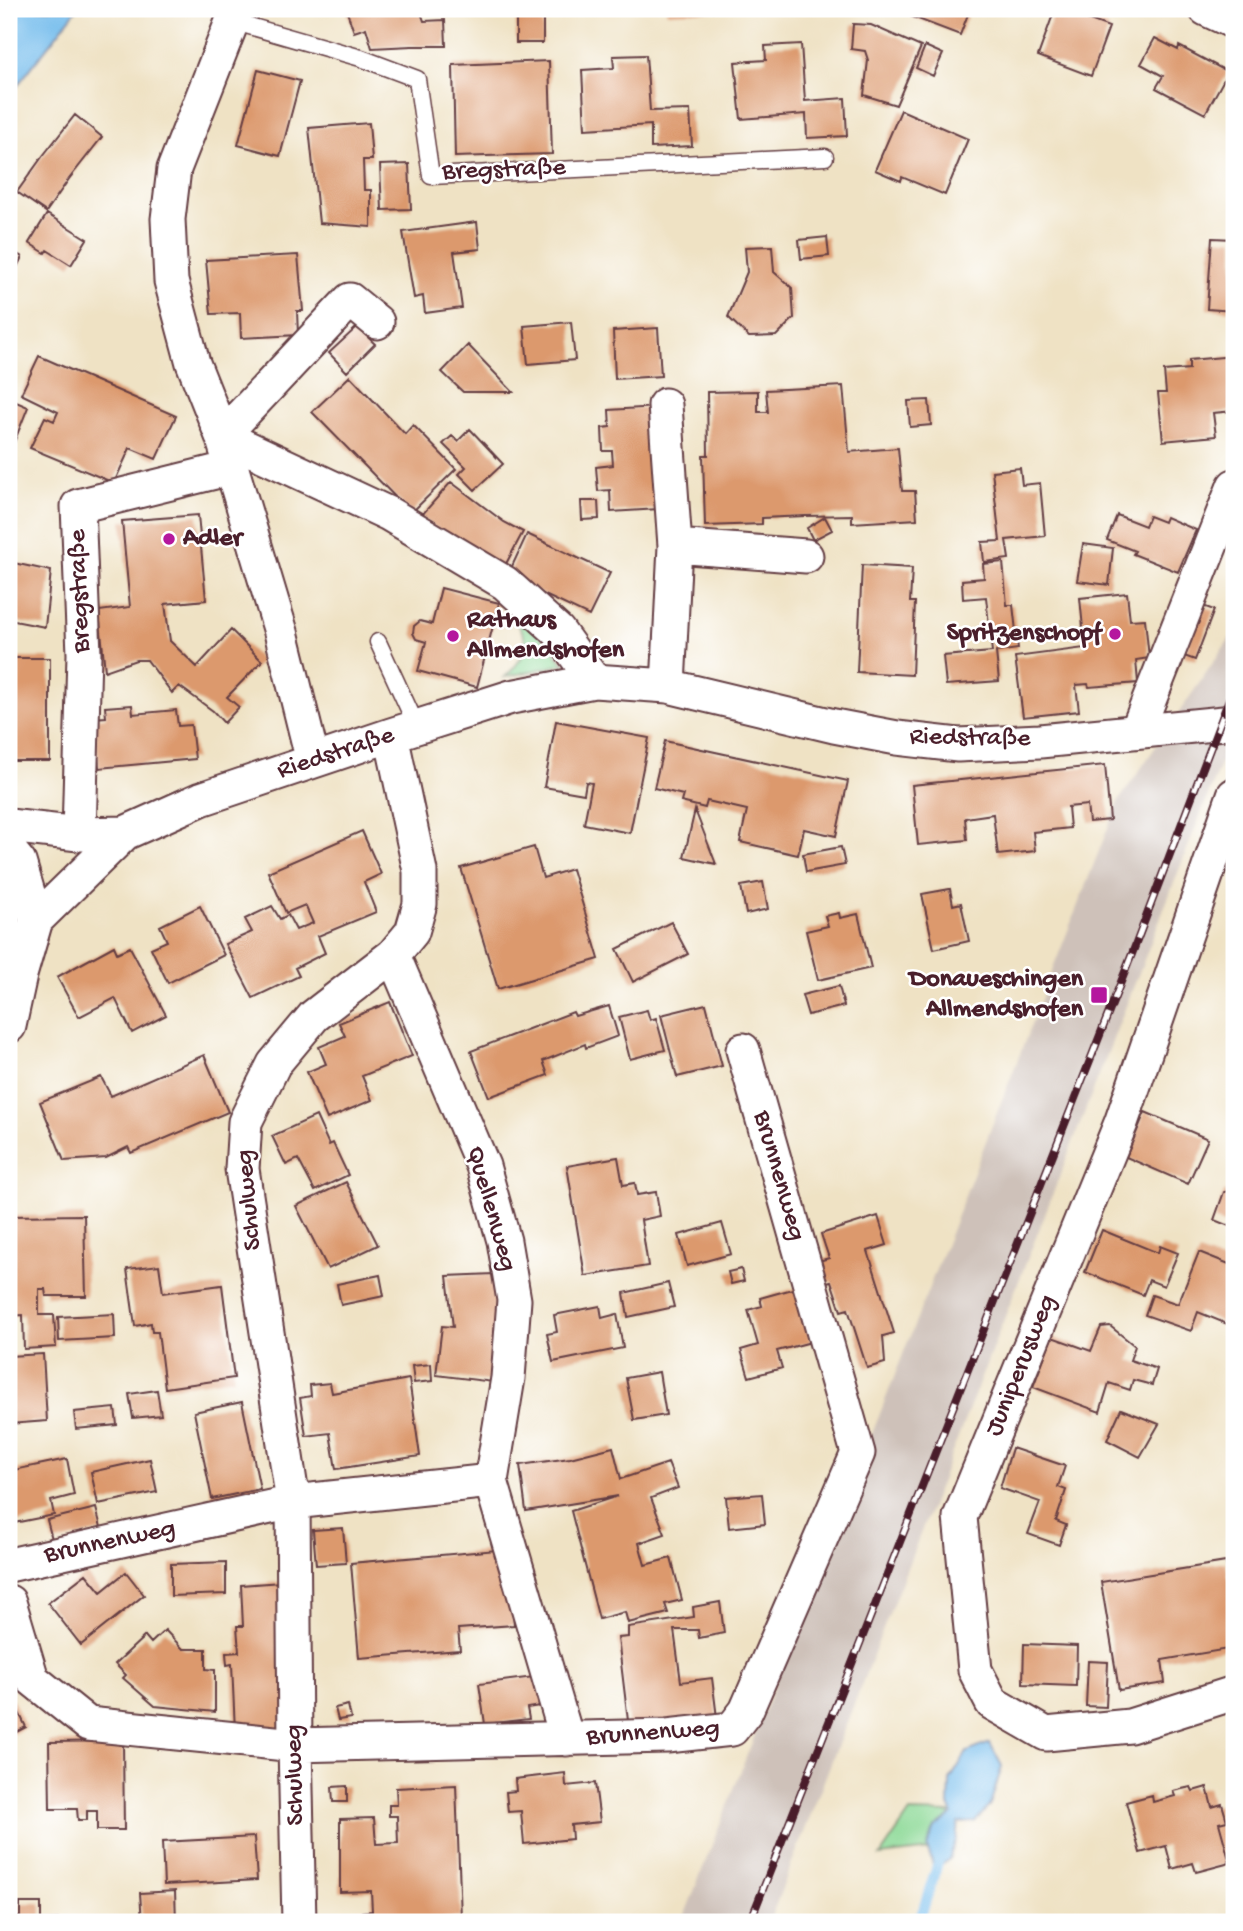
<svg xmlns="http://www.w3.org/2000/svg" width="1243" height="1931" font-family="'Gochi Hand',sans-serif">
<rect width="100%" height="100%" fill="#fff"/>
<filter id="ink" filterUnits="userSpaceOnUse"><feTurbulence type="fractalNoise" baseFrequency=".0143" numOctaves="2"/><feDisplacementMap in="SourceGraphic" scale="14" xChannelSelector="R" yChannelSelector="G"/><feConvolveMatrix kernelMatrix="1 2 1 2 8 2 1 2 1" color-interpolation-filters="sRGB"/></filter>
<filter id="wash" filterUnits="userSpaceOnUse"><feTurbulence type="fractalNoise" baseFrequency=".00686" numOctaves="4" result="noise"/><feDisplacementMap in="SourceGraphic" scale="28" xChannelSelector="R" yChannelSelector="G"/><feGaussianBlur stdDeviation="1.57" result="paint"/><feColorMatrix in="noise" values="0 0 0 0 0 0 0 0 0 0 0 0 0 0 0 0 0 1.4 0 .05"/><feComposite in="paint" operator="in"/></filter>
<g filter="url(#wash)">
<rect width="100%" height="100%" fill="#efe2c4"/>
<path fill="#cec1b9" d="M1234,632V729L769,1922H682L1118,802Z"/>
<path fill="#8cd996" stroke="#6b7c60" stroke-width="2" d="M521,611L564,664L505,677C528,655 534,641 511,616Z
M910,1812L951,1813L939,1849L880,1856Z"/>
<path fill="#73bcec" stroke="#5e6e8c" stroke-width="2" d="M9,9H77L9,96Z
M990,1743L1002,1766L990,1805L975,1822L958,1823L956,1840L949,1859L935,1871L927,1847L935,1828L953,1814L949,1805L950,1780L967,1752Z"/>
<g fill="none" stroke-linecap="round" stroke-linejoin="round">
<path stroke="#73bcec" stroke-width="10" d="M919,1922L940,1857"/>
</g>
<g id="blocks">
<path fill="#dc996d" d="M346,9H411L412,12L420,10L424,21L445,20L446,46H412L372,48L366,28L354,32Z
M516,9H543V43H516Z
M666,9H714V11L667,13Z
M913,9H970L960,35L910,16Z
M1055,9H1060L1109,27L1091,76L1038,56Z
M853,24L871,25L921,47L896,105L864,95L868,60L865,51L851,49Z
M1155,38L1178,50L1179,46L1228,72L1205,114L1156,88L1163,76L1141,64Z
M801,44L805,101L845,98L847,136L807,138L806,114L741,119L735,62L766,60L765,46Z
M925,46L943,54L933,76L916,68Z
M646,55L650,111L690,110L692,146L651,148V125L585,129L582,70L614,68L613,56Z
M549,61L552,154L455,157L453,65Z
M258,70L300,81L280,156L238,145Z
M901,110L968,139L945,195L902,177L901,181L875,170Z
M75,115L102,137L69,179L46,212L17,192L42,157Z
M369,123L372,160H363L364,190H371V227L319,223L309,128Z
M409,164L411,209L382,210L380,165Z
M47,214L87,239L71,265L47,250L45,253L29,243Z
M477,222L480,249L454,252L462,308L425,313L423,296L414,298L403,232Z
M827,237L829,256L801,259L799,240Z
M1212,238L1234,239V311L1207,309Z
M772,246L774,272L792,288L794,318L776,336L749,337L728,317L747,272L745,247Z
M9,249L22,257L9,284Z
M298,255L303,311H297L298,335L241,338L240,313L211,314L206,260Z
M571,322L575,360L528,364L524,326Z
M357,327L375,344L347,372L329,353Z
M658,328L661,376L615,379L613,331Z
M468,345L513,392H463L442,372Z
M39,356L176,416L156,459L130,448L114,483L30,448L45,417L54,421L58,412L21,394Z
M1234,356V411L1213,413L1216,436L1163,441L1158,393H1166L1164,371L1189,369V360Z
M350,376L405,434L413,425L456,469L411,513L312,412Z
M843,386L849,452L898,448L902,491H915L917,519L852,523V515L805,516L762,518V524L705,526L703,455H708L707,392L758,391V412H768L766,390Z
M9,399L28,407L13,445L9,443Z
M929,400L931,425L910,427L908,401Z
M657,407L659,509L611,512L610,490L598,491L596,467L613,465L612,451H603L602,428L610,427L609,410Z
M470,429L503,464L475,490L459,474L466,467L443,444L452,436L458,441Z
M1020,468L1022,485L1040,483L1045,536L1006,540L1009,559L984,562L982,542L1000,541L992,471Z
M451,482L504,522L523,532L501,573L420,517Z
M581,501H598L599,519L582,520Z
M198,515L206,600L165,604L170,641L197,667L231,630L262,661L227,697L239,707L224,723L213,711L179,686L172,693L147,660H136L105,671L99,611L130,607L122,521Z
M1117,515L1145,526L1149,516L1164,522L1166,517L1196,530L1178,572L1133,554L1135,551L1107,540Z
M825,517L832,530L813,540L807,528Z
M527,534L610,573L589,616L507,577Z
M1083,544L1113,548L1109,585L1077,581Z
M9,562L51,571L45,627L9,620Z
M1003,562L1007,605H1013L1018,649L996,652L999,681L946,685L943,656L992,652L986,597L963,599L962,580L984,578L983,564Z
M862,565L912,568L910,602H915L912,675L857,672Z
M441,588L499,603L477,687L418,671L426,642L416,639L413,633L414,626L420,621L432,624Z
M1127,593L1130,620L1145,619L1149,658L1136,660L1138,683L1089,687L1088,684L1076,685L1079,711L1023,717L1015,657L1085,648L1080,598Z
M1203,606L1214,610L1195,660L1184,656Z
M9,658H50V761H9Z
M132,705L133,714L176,710L178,726L191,725L195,759L99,768L94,718L106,717L105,707Z
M556,721L649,738L630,833L584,824L592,783L586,782L584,794L544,787Z
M665,741L848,781L836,836L804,829L798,855L740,842L747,810L707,801L705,808L681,802L683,795L654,788Z
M1105,765L1110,820L1089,822L1087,805L1068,807L1070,828L1033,832L1035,851L998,855L993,814L965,818L967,840L918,845L912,785Z
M695,810L716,864L684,857Z
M362,831L381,874L364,882L376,912L318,936L325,953L295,968L299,976L253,998L225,944L252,932L245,919L272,906L280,919L288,915L296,930L313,923L305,905L286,913L268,872Z
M534,847L543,878L572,869L599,959L498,989L461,868Z
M841,847L845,865L806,872L803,854Z
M763,882L768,909L746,914L741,886Z
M950,889L953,905L961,903L969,941L934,949L922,894Z
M200,906L224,955L168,983L151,948L167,941L160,926Z
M839,913L840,918L858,914L871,968L818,980L806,931L828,926L825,916Z
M671,922L688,954L633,982L617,949Z
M114,946L117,953L130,947L166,1015L132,1033L115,998L79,1017L57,977Z
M839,986L844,1006L808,1015L802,995Z
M390,1002L412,1056L362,1076L372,1100L327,1119L307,1072L326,1064L319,1047L345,1036L339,1023Z
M706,1004L722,1066L677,1077L661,1015Z
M609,1006L618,1036L586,1048L585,1044L543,1061L548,1075L489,1097L471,1051L573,1012L575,1016Z
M647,1010L650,1020L656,1018L665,1050L630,1059L619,1017Z
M204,1055L228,1112L131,1153L128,1147L106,1158L64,1161L40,1102L101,1077L111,1096Z
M1145,1112L1208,1139L1188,1184L1126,1157Z
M316,1116L329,1145L333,1143L348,1175L315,1191L298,1159L286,1165L272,1136Z
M618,1157L623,1185L635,1183L637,1195L656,1192L660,1216L641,1220L648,1266L585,1276L567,1166Z
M346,1182L378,1245L328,1269L296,1206Z
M1234,1190V1228L1214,1220L1224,1192Z
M84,1215L86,1296H46L45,1289H39V1315H54L56,1347L24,1349L23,1315L9,1316V1216Z
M878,1216L887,1245L868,1251L894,1333L883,1336L885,1363L867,1368L848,1309L841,1311L831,1281L818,1284L812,1263L829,1258L821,1234Z
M722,1223L731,1254L687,1266L679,1235Z
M1102,1230L1158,1253L1160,1246L1178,1253L1164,1286L1149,1280L1143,1295L1085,1272Z
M1199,1252L1234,1266V1321L1232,1326L1198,1312L1191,1331L1145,1315L1152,1295L1178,1304Z
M159,1265L163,1293L222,1285L234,1378L165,1388L158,1332H152L151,1323L135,1326L127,1269Z
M741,1269L744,1281L731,1284L728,1272Z
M494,1274L501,1327L493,1382L436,1375L442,1326L453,1327L447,1276Z
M380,1275L384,1296L341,1305L337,1284Z
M668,1283L674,1307L628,1317L624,1293Z
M796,1288L811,1342L777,1351L782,1368L749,1377L741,1350L758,1345L748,1310L762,1306L760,1298Z
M600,1306L602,1318L617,1314L623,1348L553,1362L547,1334L557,1332L554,1315Z
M114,1314L115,1338L59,1341L58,1317Z
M1110,1326L1135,1346L1130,1360L1157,1369L1152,1385L1133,1380L1130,1390L1109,1383L1100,1412L1033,1387L1052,1337L1091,1351L1101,1327Z
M43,1354L47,1421L9,1424V1356Z
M431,1364L432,1381L414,1383L412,1366Z
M659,1372L666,1415L634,1420L626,1378Z
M409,1379L420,1456L336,1469L330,1433L306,1436L300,1398L311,1396L310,1385L330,1383L332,1393Z
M157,1390L161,1415L133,1418L129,1394Z
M242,1402L260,1489L212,1499L194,1412Z
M115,1408L117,1425L76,1429L74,1412Z
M1121,1409L1159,1424L1140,1457L1107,1440Z
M613,1447L621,1479L668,1463L678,1488L651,1498L665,1534L639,1543L645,1565L671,1558L682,1600L665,1604L668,1613L628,1623L625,1612L599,1619L571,1511L618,1496L526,1511L520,1465L570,1458Z
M1012,1448L1065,1466L1058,1487L1066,1490L1056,1521L1066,1525L1059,1545L1028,1534L1040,1502L1000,1488Z
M67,1459L74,1495L51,1501L54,1515L14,1523L9,1500V1471Z
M150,1459L157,1492L98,1504L91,1472Z
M762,1494L765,1524L729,1528L726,1497Z
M96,1508L102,1531L53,1543L47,1520Z
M343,1528L346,1563L316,1565L313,1530Z
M508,1549L514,1625L458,1629L460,1650L359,1658L351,1563Z
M226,1562V1594L171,1596V1564Z
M1226,1562L1234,1609V1648L1162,1660L1165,1683L1119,1690L1101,1582Z
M126,1572L144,1595L81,1645L48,1603L86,1574L101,1592Z
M281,1582L289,1727L235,1731L232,1664L227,1665L226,1653L239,1652L237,1626H243L241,1585Z
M720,1602L724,1633L699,1638L698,1630H674L681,1682L712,1678L717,1718L629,1729L618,1638L628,1637V1627L694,1617L693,1607Z
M165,1630L183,1649H206V1669L215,1670V1712L155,1706L123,1678L126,1675L115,1664L145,1636L151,1643Z
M1024,1644L1077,1646L1076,1686L1023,1684Z
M1088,1661L1108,1662L1106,1707L1086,1706Z
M542,1676L546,1705L527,1708L529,1719L485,1724L479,1684Z
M9,1692L26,1727L9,1736Z
M348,1705L351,1718L338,1720L335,1708Z
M123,1741L124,1830H97V1811H87V1820H78L77,1809H50L49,1742Z
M565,1773L566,1786L595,1783L600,1822L571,1825L572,1839L524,1844L521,1811L508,1812L506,1792L516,1791L515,1779Z
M456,1785L461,1918L362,1922V1912L372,1911L371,1891L340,1892V1819L374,1818L376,1844L398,1843L397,1816H389V1805H397L396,1788Z
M347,1786V1802H333L332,1787Z
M1191,1787L1193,1791L1207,1787L1212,1807L1222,1804L1227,1821L1219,1823L1230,1863L1196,1872L1193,1863L1172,1869L1166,1846L1140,1853L1126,1802L1152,1795L1153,1802L1175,1796L1173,1791Z
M254,1837L257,1880L164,1885L162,1842Z
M175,1891L176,1922H142L140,1893Z
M20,1903H41V1920L97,1919V1922H9V1917H20Z"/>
</g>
</g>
<g filter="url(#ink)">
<use href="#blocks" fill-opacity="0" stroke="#633c42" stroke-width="2"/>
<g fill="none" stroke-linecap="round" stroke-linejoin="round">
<g stroke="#633c42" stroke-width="19">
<path id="service" d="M232,21L361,58L417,79L431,176L825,157
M378,642L417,727"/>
</g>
<g stroke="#633c42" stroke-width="37">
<path id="minor" d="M237,9L174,169L168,219L171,281L193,363L222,436L281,632L313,761
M1206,9L1234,22
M665,405L675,546L668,686
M222,436L389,514L505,583L558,631L594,681
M222,436L350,300L377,322
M675,546L806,556
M1137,731L1234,486
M391,735L420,871V904L412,932L393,955L483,1166L504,1241L514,1300L508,1378L491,1481L567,1739
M1234,795L1121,1123L960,1517L975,1670L992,1703L1046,1734L1130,1726L1234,1693
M9,826L79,834L125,833L201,799L391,735L511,697L594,681L668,686L834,726L897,738L958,745L1040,741L1234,722
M79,834L84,654L78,506L231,468
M9,850L19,862L36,920
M9,1026L20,975L36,920L125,833
M9,1565L293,1502L491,1481
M9,1602L32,1679L88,1724L295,1745L667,1736L732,1729L746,1711L858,1453L743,1050
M299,1922L295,1745L293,1502L242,1169L245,1122L274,1064L314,1016L393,955"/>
</g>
<use href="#service" stroke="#fff" stroke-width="16"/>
<use href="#minor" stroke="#fff" stroke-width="33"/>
<g stroke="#4a1f2b" stroke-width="8">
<path id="rail" d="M750,1922L1132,954L1234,686"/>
</g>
<use href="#rail" stroke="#fff" stroke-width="5" stroke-dasharray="16" stroke-linecap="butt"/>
</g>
</g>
<g fill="#b5179e" stroke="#fff" stroke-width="2.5">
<circle cx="169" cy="539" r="7"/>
<circle cx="1115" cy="634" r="7"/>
<circle cx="453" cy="636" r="7"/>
<rect x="1090" y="986" width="18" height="18" rx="3.5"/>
</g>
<g text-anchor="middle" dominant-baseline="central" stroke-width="5" stroke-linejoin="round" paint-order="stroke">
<g font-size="26" fill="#4a1f2b" stroke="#fff">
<text transform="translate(504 171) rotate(-2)">Bregstraße</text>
<text transform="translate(81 591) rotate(-92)">Bregstraße</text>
<text transform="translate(970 739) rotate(1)">Riedstraße</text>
<text transform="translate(336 754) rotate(-18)">Riedstraße</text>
<text transform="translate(778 1176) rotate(74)">Brunnenweg</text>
<text transform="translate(250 1200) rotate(-95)">Schulweg</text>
<text transform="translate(490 1209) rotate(74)">Quellenweg</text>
<text transform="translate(1022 1366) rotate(-68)">Juniperusweg</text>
<text transform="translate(110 1543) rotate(-12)">Brunnenweg</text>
<text transform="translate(653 1734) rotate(-4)">Brunnenweg</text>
<text transform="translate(296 1775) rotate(-91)">Schulweg</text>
</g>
<g font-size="26" font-weight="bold" fill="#4a1f2b" stroke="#fff" text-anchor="start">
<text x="183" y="539">Adler</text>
<text x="467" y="621">Rathaus<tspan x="467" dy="30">Allmendshofen</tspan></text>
<text x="1101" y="634" text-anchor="end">Spritzenschopf</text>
<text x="1083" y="980" text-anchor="end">Donaueschingen<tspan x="1083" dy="30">Allmendshofen</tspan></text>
</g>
</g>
<rect width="1243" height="1931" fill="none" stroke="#fff" stroke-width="35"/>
</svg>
